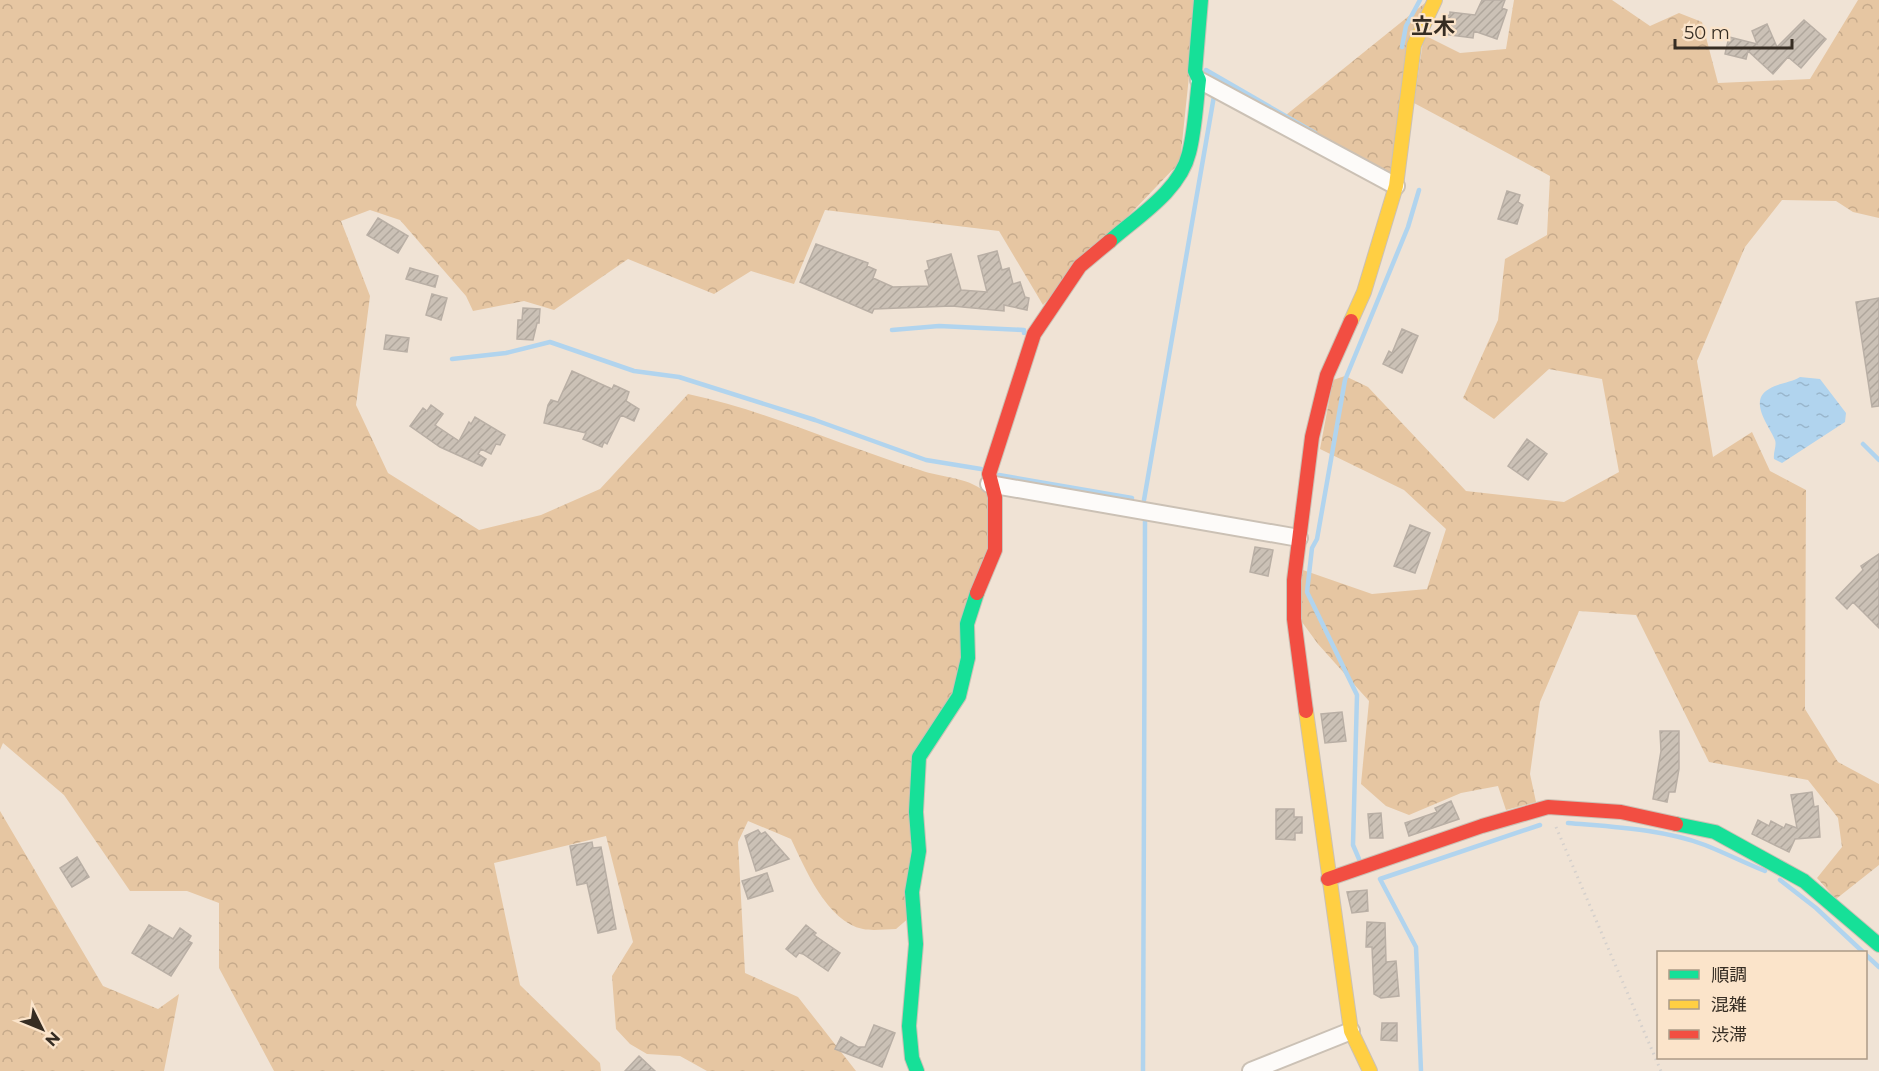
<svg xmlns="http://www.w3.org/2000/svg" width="1879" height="1071" font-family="Montserrat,'Noto Sans JP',sans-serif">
<defs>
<pattern id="forest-crowns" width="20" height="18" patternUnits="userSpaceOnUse" patternTransform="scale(1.5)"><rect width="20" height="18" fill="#e6c6a2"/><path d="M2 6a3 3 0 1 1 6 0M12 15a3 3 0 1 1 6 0" fill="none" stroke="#c6aa8b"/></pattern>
<pattern id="water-ripples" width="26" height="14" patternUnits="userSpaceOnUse" patternTransform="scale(1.5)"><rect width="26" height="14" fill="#b1d4ee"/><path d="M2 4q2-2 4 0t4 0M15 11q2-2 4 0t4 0" fill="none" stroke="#99b6cc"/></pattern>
<pattern id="building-hatch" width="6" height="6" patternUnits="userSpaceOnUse" patternTransform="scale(1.5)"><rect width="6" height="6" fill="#cbc1b6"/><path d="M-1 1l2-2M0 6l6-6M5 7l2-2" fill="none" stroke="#afa69c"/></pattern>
</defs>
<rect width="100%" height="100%" fill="#f0e3d5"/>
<path fill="url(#forest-crowns)" d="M0,0H1197L1180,162L1043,305L999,231L825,210L794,284L751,271L714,294L628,259L554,310L524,301L473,311L466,296L400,220L370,210L341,221L370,296L356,405L388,473L479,530L541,515L600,489L688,394C768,411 842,446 920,470C942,478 972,477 988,495L990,552L955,689L916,756L910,917L896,929C886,929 873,931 863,929C827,922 805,868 791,839L748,821L738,842L745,973L798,997L856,1071H707L680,1056L647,1054L630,1044L616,1029L612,976L633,942L606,836L494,863L520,985L600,1063L601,1071H274L219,968V903L187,891H130L64,795L3,743L0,750Z
M1514,0H1612L1650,26L1679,13L1702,22L1718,83L1810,79L1858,0H1879V218L1853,212L1836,201L1782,200L1745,247L1697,361L1713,457L1752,432L1770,471L1806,490L1805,709L1838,762L1879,784V865L1836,899L1817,878L1842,847L1838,818L1808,780L1709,762L1636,615L1579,611L1540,702L1530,774L1536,802L1506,810L1498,786L1461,793L1409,815L1386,806L1361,784L1369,701L1318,644L1299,618L1300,569L1372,594L1427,589L1446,529L1404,490L1320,449L1333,380L1345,376L1368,387L1466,491L1564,502L1619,472L1602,379L1549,369L1494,419L1463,398L1498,320L1505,259L1547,235L1550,176L1414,103L1424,35L1460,53L1506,49Z
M1425,3L1392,176L1281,119Z
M0,811L103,986L158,1009L179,994L164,1071H0Z"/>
<path fill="url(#water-ripples)" d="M1800,377L1820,379L1846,413L1845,422L1782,463L1774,459C1773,452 1777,446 1775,440C1771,428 1747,401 1769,389C1778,383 1790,383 1800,377Z"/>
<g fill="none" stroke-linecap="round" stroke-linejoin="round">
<path stroke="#b1d4ee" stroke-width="4.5" d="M1402,47L1406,26L1420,0
M1206,70L1315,133
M892,330L939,326L1024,330V333
M452,359L506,353L550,342L634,371L679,377L815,420L926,460L981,469
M1863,444L1879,460
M999,475L1132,498
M1144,500L1214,96
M1568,823C1613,827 1662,829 1705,845C1725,853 1745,863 1765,871
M1359,859L1353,845L1357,695L1307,592L1312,548L1317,539L1345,380L1408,227L1419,190
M1780,880L1816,908L1863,952
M1866,955L1879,967
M1143,1071L1145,520
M1421,1071L1416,947L1380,879L1540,825"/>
</g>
<path fill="url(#building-hatch)" stroke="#b9afa5" stroke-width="1.5" d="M1482,0H1505L1502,8L1507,10L1497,39L1474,31L1473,38L1443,34L1446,16L1450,15V12L1475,15Z
M1804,20L1826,39L1801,68L1788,57L1773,74L1748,51L1746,59L1725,54L1729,37L1757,44L1752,31L1767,24L1777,47Z
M1507,191L1520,195L1518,202L1523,205L1517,224L1498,219Z
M378,218L408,236L398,253L367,235Z
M816,244L868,263L867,266L876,270L873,278L893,287L929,286L925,271L929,269L927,261L951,254L961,290L987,292L978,256L997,251L1002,270L1009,268L1013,284L1020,282L1025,297L1029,298L1027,310L1004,305V311L952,306L874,309L872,313L800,282Z
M410,268L438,276L435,287L406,279Z
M432,294L447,298L441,320L426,315Z
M1879,298V406L1872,407L1856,302Z
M523,308L540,309L539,323H537L533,340L517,339L518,320H522Z
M1402,329L1418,336L1402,373L1383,364L1389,351L1392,353Z
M386,335L409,338L407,352L384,349Z
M572,371L612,389L614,385L629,392L626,401L639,409L634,421L621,415L607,444L604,442L602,447L583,439L586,433L544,423L548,405L551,400L558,402Z
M431,405L443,414L435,425L459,441L469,422L471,424L475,417L505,435L500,445L496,444L491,454L481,449L478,454L486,459L482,466L440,447L410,426L423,408L427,411Z
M1527,439L1547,454L1528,480L1508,466Z
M1410,525L1430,533L1415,573L1394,566Z
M1255,547L1273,550L1268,576L1250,572Z
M1879,554V628L1853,602L1847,609L1836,598L1863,570L1861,566Z
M1342,712L1346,741L1325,743L1321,714Z
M1660,731H1679V769L1675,792H1669L1667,802L1653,799L1661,751Z
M1812,792L1814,807L1818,806L1820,837L1795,839L1789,852L1752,834L1758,820L1769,826L1771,821L1784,828L1786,824L1797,828L1791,795Z
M1451,801L1459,819L1409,836L1405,823L1437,812L1435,808Z
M1276,809H1294V817H1302V833H1295V840L1276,839Z
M1381,813L1383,838H1370L1368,814Z
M758,830L761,834L765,832L789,859L756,871L745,836Z
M592,842L593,848L601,847L616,929L598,933L587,883L577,885L570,846Z
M77,857L89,877L72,887L60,868Z
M767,873L773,891L748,899L742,881Z
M1367,890L1368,911L1352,913L1347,892Z
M1367,922L1385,923L1386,962L1396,961L1399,996L1381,998L1374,994L1372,947H1366Z
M149,925L173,939L180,928L191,936L188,941L192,943L171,976L132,953Z
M806,925L816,933L814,935L840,953L828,971L803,954L799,953L796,957L786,949Z
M1382,1023H1397V1041L1381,1040Z
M874,1025L895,1033L882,1067L835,1049L841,1037L858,1047H865Z
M639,1056L655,1071H625Z"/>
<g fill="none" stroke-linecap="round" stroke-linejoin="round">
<g stroke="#cbc1b5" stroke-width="20">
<path id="street" d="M1199,80L1396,186
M989,484L1299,538
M1251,1071L1351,1031"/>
</g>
<g stroke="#cbc1b5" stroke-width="16">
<path id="fast" d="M1110,241C1137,217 1180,191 1189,153C1195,130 1196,104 1199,80L1195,71L1201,0
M1676,824L1715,832L1804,881L1879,945
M917,1071L912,1058L909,1026L916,944L912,892L919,851L916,812L919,757L959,696L968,658L967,624L977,593"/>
</g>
<g stroke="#cbc1b5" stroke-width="16">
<path id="slow" d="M1351,321L1364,292L1396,186L1414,45L1435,0
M1306,711L1351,1031L1370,1071"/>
</g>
<g stroke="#cbc1b5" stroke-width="16">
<path id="jam" d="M977,593L995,550V497L989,474L1034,334L1080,266L1110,241
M1306,711L1294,619V580L1312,437L1327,375L1351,321
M1328,879L1482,826L1548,807L1621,812L1676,824"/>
</g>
<path stroke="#d5d0cc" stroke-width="3" stroke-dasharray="1.5 4.5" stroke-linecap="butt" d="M1556,827L1661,1071"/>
<use href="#street" stroke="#fdfbf9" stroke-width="16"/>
<use href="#fast" stroke="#16e098" stroke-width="14"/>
<use href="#slow" stroke="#ffcf43" stroke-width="14"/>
<use href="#jam" stroke="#f24e42" stroke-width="14"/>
</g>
<g text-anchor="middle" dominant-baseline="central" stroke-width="4.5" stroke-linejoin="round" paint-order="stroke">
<g font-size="22" font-weight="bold" fill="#362d23" stroke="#fbe4ca">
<text x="1433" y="26">立木</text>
</g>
</g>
<rect x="1657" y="951" width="210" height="108" fill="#fbe4ca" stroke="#ac9b87" stroke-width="1.5"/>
<rect x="1669" y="970" width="30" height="9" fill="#16e098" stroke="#ac9b87" stroke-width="1.5"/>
<text x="1711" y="981" font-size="18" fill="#362d23">順調</text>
<rect x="1669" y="1000" width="30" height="9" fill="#ffcf43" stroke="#ac9b87" stroke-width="1.5"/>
<text x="1711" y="1011" font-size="18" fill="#362d23">混雑</text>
<rect x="1669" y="1030" width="30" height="9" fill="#f24e42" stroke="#ac9b87" stroke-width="1.5"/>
<text x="1711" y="1041" font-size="18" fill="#362d23">渋滞</text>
<g transform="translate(42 1029) rotate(133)" stroke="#fbe4ca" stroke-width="4.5" paint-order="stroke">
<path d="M0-4.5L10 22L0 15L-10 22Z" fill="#362d23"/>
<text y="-9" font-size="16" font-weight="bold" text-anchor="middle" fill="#362d23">N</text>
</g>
<path d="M1675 39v9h117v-9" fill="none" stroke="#362d23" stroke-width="3"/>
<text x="1684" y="39" font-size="18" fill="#362d23" stroke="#fbe4ca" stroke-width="4.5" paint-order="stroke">50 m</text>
</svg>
